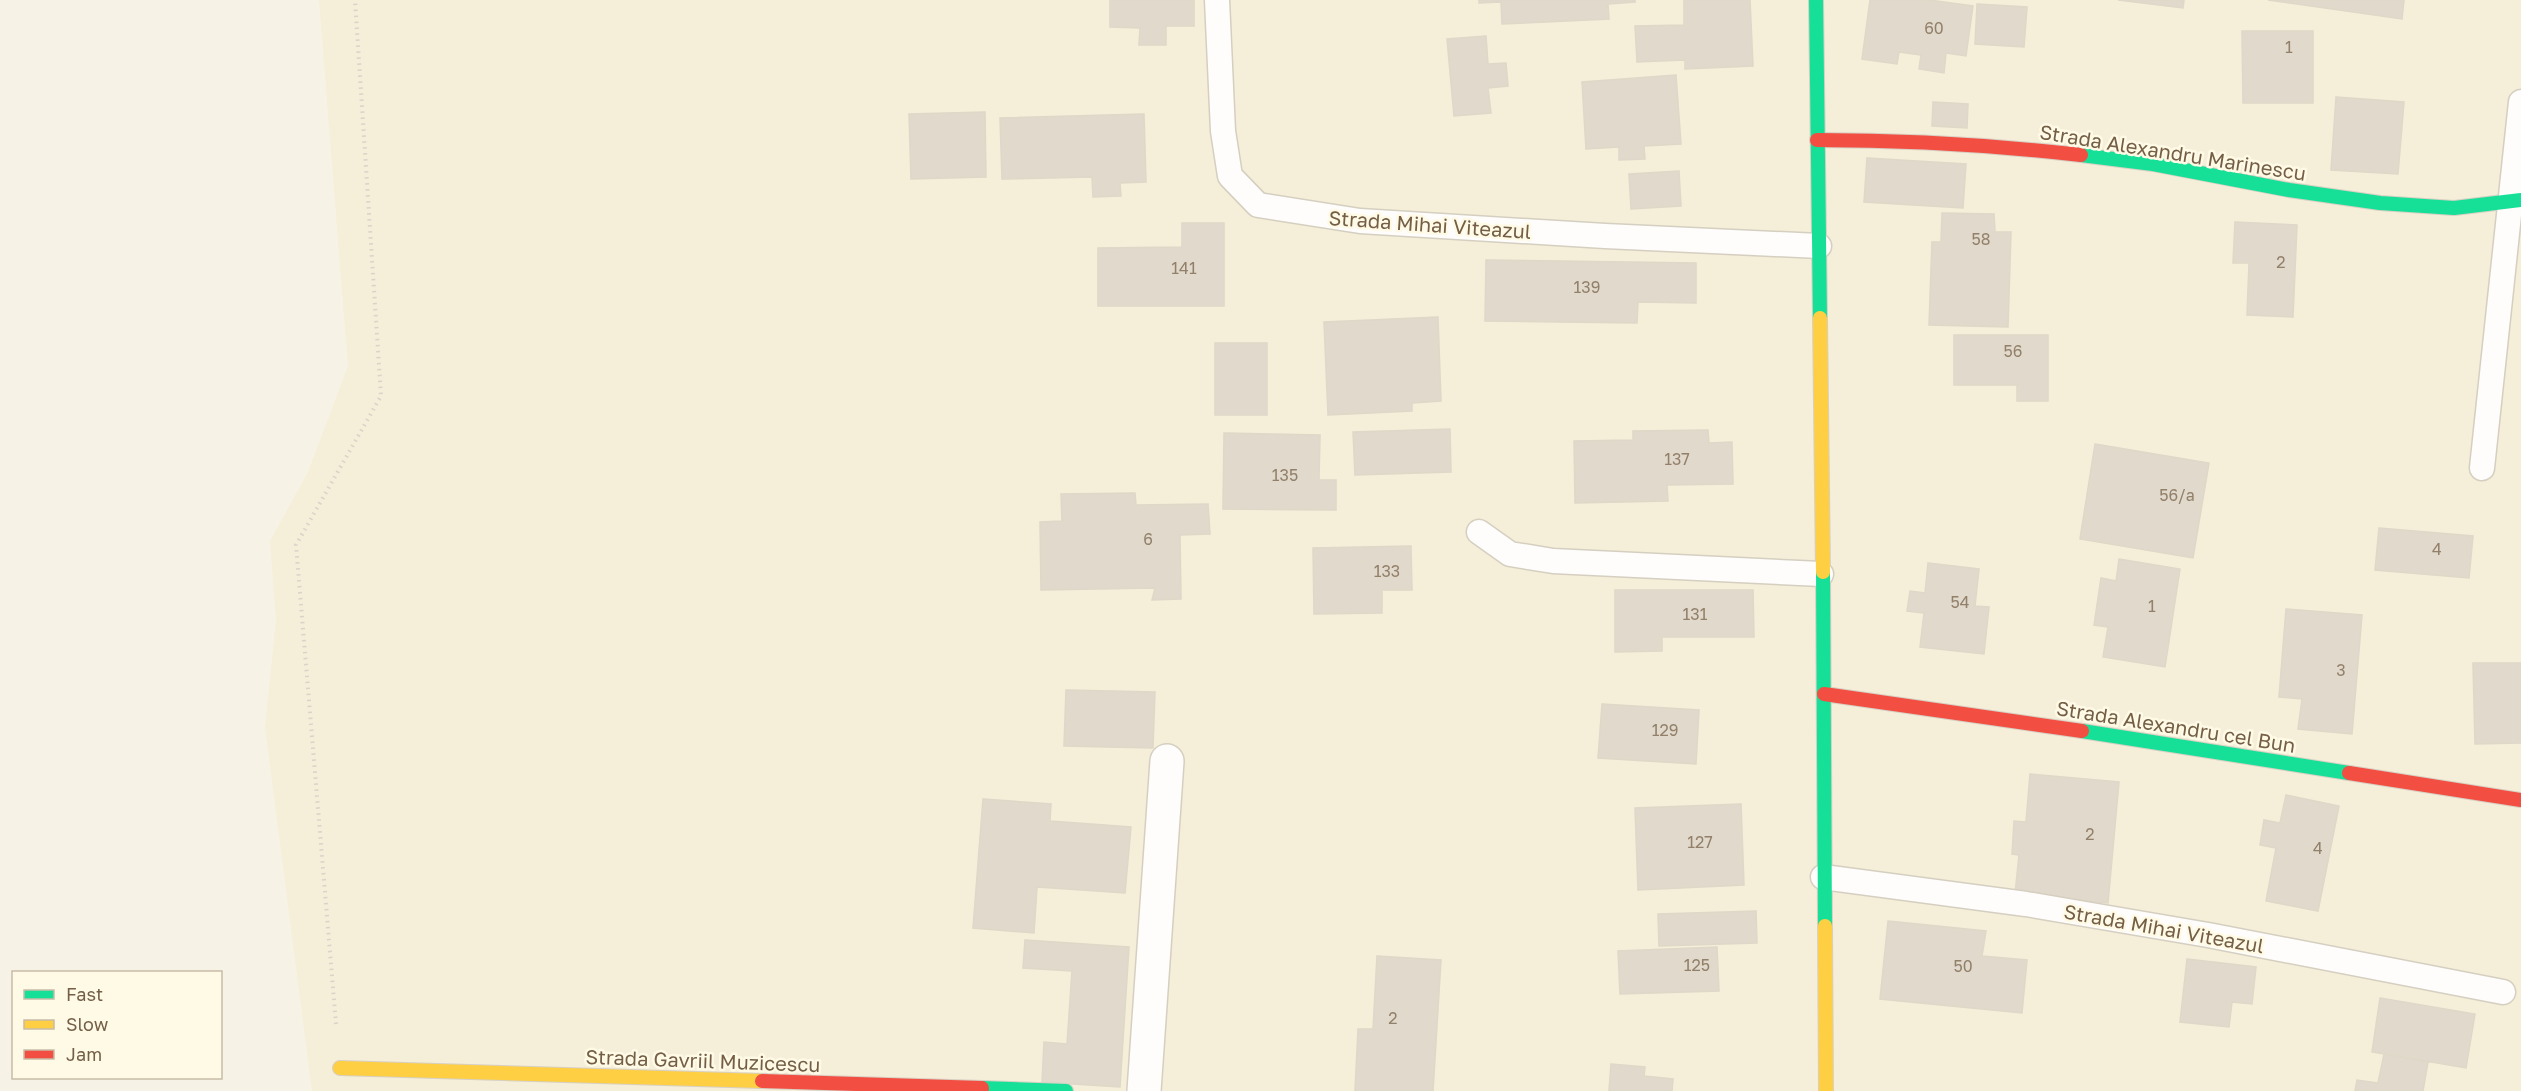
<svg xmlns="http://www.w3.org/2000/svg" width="2521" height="1091" font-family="'Golos Text',sans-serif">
<rect width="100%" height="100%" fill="#f6f3e6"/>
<path fill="#f5eed8" d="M319,0H2521V1091H312L265,727L276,620L270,541L308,472L348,366Z"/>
<path fill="#e1d9cb" stroke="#dfd7c8" stroke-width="1.5" d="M1110,0H1194V26H1166V45H1139L1140,28L1110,27Z
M1479,0H1635V2L1608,4L1609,19L1502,24L1501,2L1479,3Z
M1684,0H1750L1753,66L1685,69V60L1637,62L1635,26L1684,25Z
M1870,0H1929L1973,6L1966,56L1946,53L1944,73L1919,69L1921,55L1899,52L1897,64L1862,59Z
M2118,0H2184L2183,8Z
M2268,0H2404L2402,19Z
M1977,4L2027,7L2024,47L1975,44Z
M2242,31H2313V103H2243Z
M1486,36L1488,64L1506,63L1508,86L1488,88L1491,113L1454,116L1447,39Z
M1676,75L1681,144L1644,146L1645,159L1619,160V147L1586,149L1582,82Z
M2336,97L2404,102L2398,174L2331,170Z
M1933,102L1968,104L1967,128L1932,126Z
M985,112L986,177L911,179L909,114Z
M1144,114L1146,182L1120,183L1121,196L1093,197L1092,177L1002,179L1000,118Z
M1867,158L1966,164L1963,208L1864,202Z
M1679,171L1681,206L1631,209L1629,174Z
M1942,213L1994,214L1995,232H2011L2008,327L1929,325L1932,242H1941Z
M2235,222L2297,225L2293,317L2247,315L2249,263H2233Z
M1182,223H1224V306H1098V248L1182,247Z
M1486,260L1696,263V303L1638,302L1637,323L1485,321Z
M1438,317L1441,401L1412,403V411L1328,415L1324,322Z
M1954,335H2048V401H2017V385H1954Z
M1215,343H1267V415H1215Z
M1450,429L1451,472L1355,475L1353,432Z
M1708,430L1709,443L1732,442L1733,484L1667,485L1668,501L1575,503L1574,441L1633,440V431Z
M1224,433L1320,435L1319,480H1336V510L1223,509Z
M2095,444L2209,463L2193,558L2080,539Z
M1135,493L1136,505L1208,504L1210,534L1180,535L1181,599L1152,600L1155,588L1041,590L1040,522L1062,521L1061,494Z
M2379,528L2473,536L2469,578L2375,570Z
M1411,546L1412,590H1382V613L1314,614L1313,548Z
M2119,559L2180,569L2165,667L2103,657L2108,627L2094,625L2101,578L2116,581Z
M1928,563L1979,569L1975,606L1989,607L1984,654L1920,647L1924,613L1907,611L1910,591L1925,593Z
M1615,590H1753L1754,637H1662V651L1615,652Z
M2286,609L2362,615L2352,734L2298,729L2302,699L2279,697Z
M2473,663H2521V743L2475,744Z
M1066,690L1155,692L1153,748L1064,746Z
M1602,704L1699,710L1696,764L1598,758Z
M2030,774L2119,782L2108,903L2015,894L2019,855L2012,854L2014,821L2026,822Z
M2286,795L2339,806L2318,911L2266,901L2276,848L2260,845L2264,820L2280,823Z
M983,799L1051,804L1050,821L1131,827L1125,893L1037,887L1034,933L973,928Z
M1741,804L1744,885L1638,890L1635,808Z
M1756,911L1757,943L1659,946L1658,914Z
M1888,921L1986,931L1982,956L2027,960L2022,1013L1880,999Z
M1025,940L1129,947L1120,1087L1042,1082L1044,1042L1067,1044L1072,971L1023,968Z
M1717,947L1719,991L1620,994L1618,951Z
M1377,956L1441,960L1433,1091H1355L1358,1029H1373Z
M2187,959L2256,967L2252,1004L2232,1002L2229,1027L2180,1022Z
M2380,998L2475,1014L2466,1068L2372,1052Z
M2384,1054L2428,1062L2423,1091H2355L2357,1080L2378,1083Z
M1611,1064L1645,1067L1644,1076L1673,1079L1672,1091H1609Z"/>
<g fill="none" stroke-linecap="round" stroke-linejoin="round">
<g stroke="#d5cfc1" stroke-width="27">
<path id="lane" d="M1217,0L1223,131L1230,176L1258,205L1360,221L1605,236L1819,246
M2482,468L2521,102
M1479,532L1510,554L1553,561L1821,574
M1823,877L2026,904L2208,935L2503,992"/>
</g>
<g stroke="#d5cfc1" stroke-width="36">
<path id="street" d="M1144,1091L1167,761"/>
</g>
<g stroke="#d7d0c3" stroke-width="16">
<path id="fast" d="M1816,0L1820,318
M2081,155L2153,164L2289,190L2380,203L2454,208L2521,200
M1823,572L1825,926
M2082,731L2349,773
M982,1088L1066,1091"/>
</g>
<g stroke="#d7d0c3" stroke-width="16">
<path id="slow" d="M1820,318L1823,572
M1825,926L1826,1091
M340,1068L762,1081"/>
</g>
<g stroke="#d7d0c3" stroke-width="16">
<path id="jam" d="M1817,140C1907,140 1992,145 2081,155
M1824,694L2082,731
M2349,773L2521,800
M762,1081L982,1088"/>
</g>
<path stroke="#d9d3ca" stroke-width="4" stroke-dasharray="1.5 4.5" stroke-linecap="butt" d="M336,1024L296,545L381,396L355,0"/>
<use href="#lane" stroke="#fefdfb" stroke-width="24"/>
<use href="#street" stroke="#fefdfb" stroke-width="33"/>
<use href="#fast" stroke="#16e098" stroke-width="14"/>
<use href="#slow" stroke="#ffcf43" stroke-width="14"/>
<use href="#jam" stroke="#f24e42" stroke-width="14"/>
</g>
<g text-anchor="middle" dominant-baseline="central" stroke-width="5" stroke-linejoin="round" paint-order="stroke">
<g font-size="16" fill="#92806a">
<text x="1934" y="28">60</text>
<text x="2289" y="47">1</text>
<text x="1981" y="239">58</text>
<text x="2281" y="262">2</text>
<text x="1184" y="268">141</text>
<text x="1587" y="287">139</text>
<text x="2013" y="351">56</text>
<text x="1677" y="459">137</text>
<text x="1285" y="475">135</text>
<text x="2177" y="495">56/a</text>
<text x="1148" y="539">6</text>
<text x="2437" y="549">4</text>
<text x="1387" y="571">133</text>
<text x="1960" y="602">54</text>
<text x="2152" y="606">1</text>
<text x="1695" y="614">131</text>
<text x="2341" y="670">3</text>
<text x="1665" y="730">129</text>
<text x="2090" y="834">2</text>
<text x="1700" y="842">127</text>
<text x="2318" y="848">4</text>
<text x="1697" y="965">125</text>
<text x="1963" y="966">50</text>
<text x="1393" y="1018">2</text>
</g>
<g font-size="20" fill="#745f46" stroke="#fffae6">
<text transform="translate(2173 152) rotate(9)">Strada Alexandru Marinescu</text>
<text transform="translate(1430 224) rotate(4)">Strada Mihai Viteazul</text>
<text transform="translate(2176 726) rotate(9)">Strada Alexandru cel Bun</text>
<text transform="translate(2164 928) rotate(10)">Strada Mihai Viteazul</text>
<text transform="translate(703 1060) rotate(2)">Strada Gavriil Muzicescu</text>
</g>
</g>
<rect x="12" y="971" width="210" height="108" fill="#fffae6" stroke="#c7bca6" stroke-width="1.5"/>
<rect x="24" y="990" width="30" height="9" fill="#16e098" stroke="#c7bca6" stroke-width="1.5"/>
<text x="66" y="1001" font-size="18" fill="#745f46">Fast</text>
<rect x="24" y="1020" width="30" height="9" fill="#ffcf43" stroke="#c7bca6" stroke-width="1.5"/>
<text x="66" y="1031" font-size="18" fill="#745f46">Slow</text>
<rect x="24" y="1050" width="30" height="9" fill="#f24e42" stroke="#c7bca6" stroke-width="1.5"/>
<text x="66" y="1061" font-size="18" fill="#745f46">Jam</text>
</svg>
